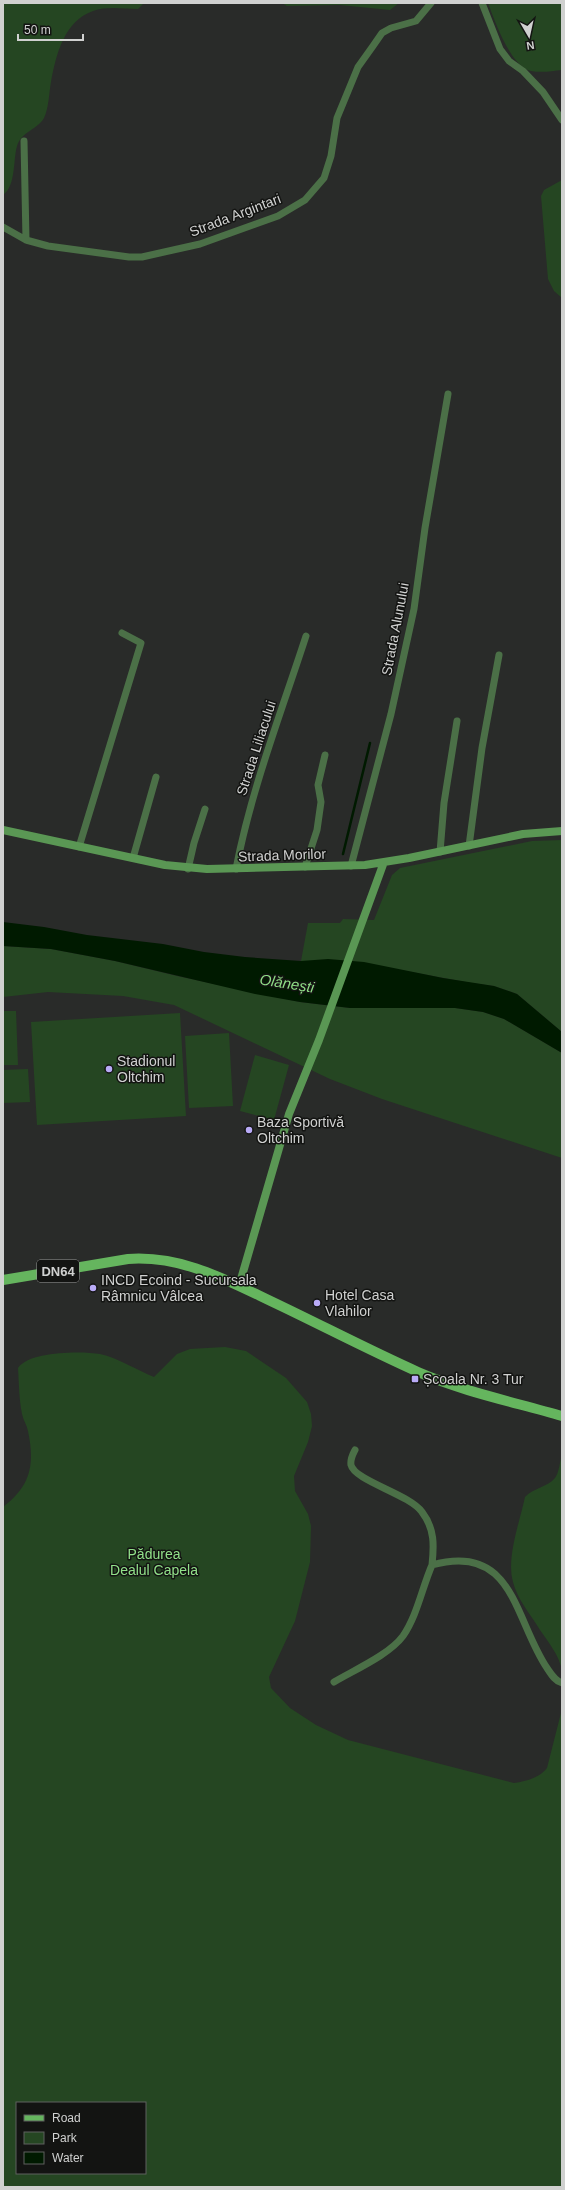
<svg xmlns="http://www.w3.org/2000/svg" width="565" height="2190" font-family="Helvetica,sans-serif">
<rect width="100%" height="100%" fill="#292b29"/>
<path fill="#254622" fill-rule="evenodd" d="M3,3H144L138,9C124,9 107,6 93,11C64,21 56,55 51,82C49,92 49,108 44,118C37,130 22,131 17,146C13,160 16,186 3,195Z
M282,3H399L390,10L340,5L287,6Z
M488,3H562V70C552,71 542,73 531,71C510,66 495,21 488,3Z
M562,180V298L554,291L548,279L541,196L544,190Z
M562,840V1032L517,994L494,986L471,983L406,971L301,961L308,923H340L343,919L374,920L392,875L400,868L532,841Z
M3,946L51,949L115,961L177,976L300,1002L350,1008H455L483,1012L504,1019L562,1053V1158L382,1099L330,1079L174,1005L123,996L48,992L3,997Z
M3,1011H16L18,1065H3Z
M180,1013L186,1116L37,1125L31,1022Z
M229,1033L233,1106L189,1108L185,1036Z
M255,1055L289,1065L274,1120L240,1111Z
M28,1069L30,1102L3,1103V1070Z
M225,1347L246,1351L286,1378L307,1402L311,1414L312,1426L308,1442L294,1476L295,1491L308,1514L311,1526L310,1562L295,1621L269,1677L271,1688L290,1708L316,1725L348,1740L514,1783C527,1781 539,1778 547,1768L562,1709V2187H3V1507C31,1486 35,1464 28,1431C27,1425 23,1420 22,1414C19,1399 19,1383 18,1368C29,1351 82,1351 100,1354C118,1358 137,1370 154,1377L177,1354L190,1349ZM17,2103H145V2173H17Z
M562,1454V1671C560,1656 548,1642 540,1630C531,1615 517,1599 513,1582C506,1558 520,1521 525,1497C533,1488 548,1487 555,1478C559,1473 560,1461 562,1454Z"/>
<path fill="#001a00" d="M3,922L44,927L87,935L163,944L204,952L245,957L301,961L328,959L364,962L443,978L494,986L517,994L562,1032V1053L504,1019L483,1012L455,1008H350L300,1002L255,994L115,961L51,949L3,946Z"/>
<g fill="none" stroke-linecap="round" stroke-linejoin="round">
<path stroke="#001a00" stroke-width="2.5" d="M343,854L370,743"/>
<path stroke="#4b7047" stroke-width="7" d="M482,3L500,49L509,61L523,71L543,92L562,120
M24,141L26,240
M3,227L26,240L48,246L129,257H142L200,244L278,216L305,200L324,178L331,156L337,118L358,67L373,46L382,33L391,28L416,21L431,3
M469,846L482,748L499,655
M79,847L141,643L122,633
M440,852L444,803L457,721
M133,858L156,777
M351,866L391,714L414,609L425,528L448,394
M305,867L317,830L321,802L318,785L325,755
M188,869L194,843L205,809
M236,869C251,790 281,713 306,636
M355,1450C353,1454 350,1459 351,1465C355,1481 409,1494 422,1512C435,1529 434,1546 432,1565
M334,1682C354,1670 389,1655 403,1636C417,1616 422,1588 432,1565C514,1542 514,1619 547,1668C551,1674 555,1681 562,1683"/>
<path stroke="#5a9754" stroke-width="8" d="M3,830L165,865L207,869L365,865L409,858L523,834L562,831
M239,1286L289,1114L319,1040L384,862"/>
<path stroke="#65b55e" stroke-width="10" d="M3,1280L128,1259C184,1255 230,1282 279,1305C325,1327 371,1351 418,1372C464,1392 514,1402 562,1416"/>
</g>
<g fill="#b9abf7" stroke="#131412" stroke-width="1.5">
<circle cx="109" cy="1069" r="4"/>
<circle cx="249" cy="1130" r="4"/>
<circle cx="93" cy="1288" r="4"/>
<circle cx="317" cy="1303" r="4"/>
<rect x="411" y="1375" width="8" height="8" rx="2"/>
</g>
<g text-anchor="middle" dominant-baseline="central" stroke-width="3" stroke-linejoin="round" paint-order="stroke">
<rect fill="#131412" stroke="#979897" stroke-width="1" x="37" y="1260" width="42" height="22" rx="3"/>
<g font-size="13" font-weight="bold" fill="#d0d1d0">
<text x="58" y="1271">DN64</text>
</g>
<g font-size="14" fill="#d0d1d0" stroke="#131412">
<text transform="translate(235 215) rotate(-21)">Strada Argintari</text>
<text transform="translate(395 629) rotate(-79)">Strada Alunului</text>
<text transform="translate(256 748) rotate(-72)">Strada Liliacului</text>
<text transform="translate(282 855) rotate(-2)">Strada Morilor</text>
</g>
<g font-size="14" fill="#d0d1d0" stroke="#131412" text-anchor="start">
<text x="117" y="1061">Stadionul<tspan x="117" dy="16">Oltchim</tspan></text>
<text x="257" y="1122">Baza Sportivă<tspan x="257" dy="16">Oltchim</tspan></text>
<text x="101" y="1280">INCD Ecoind - Sucursala<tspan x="101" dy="16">Râmnicu Vâlcea</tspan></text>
<text x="325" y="1295">Hotel Casa<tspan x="325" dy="16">Vlahilor</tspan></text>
<text x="423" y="1379">Școala Nr. 3 Tur</text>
</g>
<g font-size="14" fill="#92e18a" stroke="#131412">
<text x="154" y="1554">Pădurea<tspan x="154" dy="16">Dealul Capela</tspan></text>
</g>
<g font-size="15" font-style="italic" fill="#90de87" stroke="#131412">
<text transform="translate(287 983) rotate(9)">Olănești</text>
</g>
</g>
<rect width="565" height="2190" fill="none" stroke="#d0d1d0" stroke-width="8"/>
<rect x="16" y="2102" width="130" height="72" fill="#131412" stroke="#5f605e"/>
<rect x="24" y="2115" width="20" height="6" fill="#65b55e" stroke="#5f605e"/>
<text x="52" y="2122" font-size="12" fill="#d0d1d0">Road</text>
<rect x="24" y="2132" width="20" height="12" fill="#254622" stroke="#5f605e"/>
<text x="52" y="2142" font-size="12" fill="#d0d1d0">Park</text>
<rect x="24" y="2152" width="20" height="12" fill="#001a00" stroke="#5f605e"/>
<text x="52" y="2162" font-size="12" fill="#d0d1d0">Water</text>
<g transform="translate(529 36) rotate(171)" stroke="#131412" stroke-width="3" paint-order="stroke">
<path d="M0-3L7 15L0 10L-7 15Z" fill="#d0d1d0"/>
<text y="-6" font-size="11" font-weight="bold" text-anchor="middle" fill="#d0d1d0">N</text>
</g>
<path d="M18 34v6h65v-6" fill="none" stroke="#d0d1d0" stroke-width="2"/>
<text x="24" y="34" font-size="12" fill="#d0d1d0" stroke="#131412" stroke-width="3" paint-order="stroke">50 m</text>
</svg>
